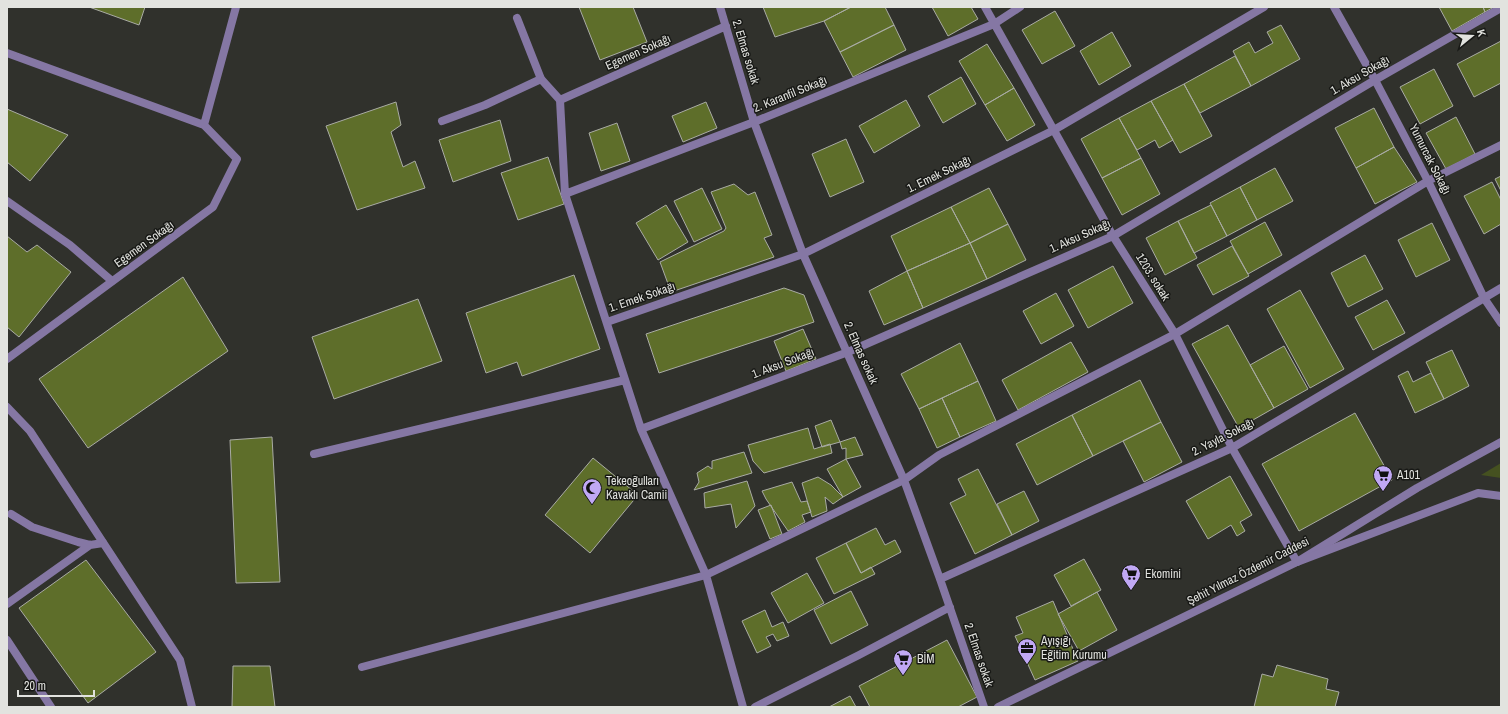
<svg xmlns="http://www.w3.org/2000/svg" width="1508" height="714" font-family="'Archivo Narrow',sans-serif">
<rect width="100%" height="100%" fill="#30312c"/>
<path fill="#455120" d="M1501,463V478L1481,475Z"/>
<path fill="#5e6e2a" stroke="#a9aba4" d="M89,7H145L139,25Z
M579,7H633L647,42L600,60Z
M763,7H851L824,21L775,37Z
M851,7H885L894,25L840,52L824,21Z
M932,7H971L978,19L948,36Z
M1439,7H1483L1485,12L1452,31Z
M1483,7H1494L1485,12Z
M1055,11L1075,46L1042,64L1022,30Z
M894,25L906,50L853,77L840,52Z
M1281,25L1300,59L1251,86L1233,51L1249,42L1255,53L1273,43L1267,32Z
M1112,32L1131,66L1099,85L1080,51Z
M1501,41V83L1474,97L1457,64Z
M987,44L1014,88L985,105L959,61Z
M1235,56L1251,86L1200,113L1184,84Z
M1434,69L1453,106L1420,124L1400,87Z
M961,77L976,104L943,123L928,96Z
M1184,84L1212,136L1180,153L1151,101Z
M1014,88L1035,125L1007,141L985,105Z
M906,100L920,126L874,153L859,126Z
M1151,101L1173,140L1159,148L1155,140L1137,150L1119,118Z
M396,102L401,125L391,132L403,167L415,161L425,188L357,210L326,126Z
M706,102L717,128L683,142L672,116Z
M1374,108L1394,147L1356,168L1335,128Z
M7,109L68,135L30,181L7,162Z
M1456,117L1475,154L1446,169L1426,133Z
M1119,118L1141,158L1102,178L1081,139Z
M500,120L511,161L453,182L439,140Z
M617,123L630,161L601,171L589,133Z
M846,139L864,182L830,197L812,154Z
M1394,147L1417,182L1375,204L1356,168Z
M548,157L564,204L518,220L501,173Z
M1141,158L1160,194L1122,215L1102,178Z
M1275,168L1293,201L1257,220L1240,187Z
M1501,176V191L1495,179Z
M1492,182L1501,200V224L1484,234L1464,196Z
M734,184L748,195L755,192L772,235L764,238L774,257L671,292L660,262L724,231L726,228L711,192Z
M1240,187L1257,220L1227,236L1210,203Z
M702,188L722,229L694,242L674,201Z
M989,188L1008,224L970,243L951,207Z
M666,205L688,242L658,260L636,223Z
M1211,205L1227,236L1194,253L1178,221Z
M951,207L970,243L907,271L891,236Z
M1178,221L1197,258L1165,275L1146,238Z
M1265,222L1282,255L1248,274L1230,241Z
M1432,223L1450,260L1416,277L1398,240Z
M1008,224L1026,260L987,279L970,243Z
M7,236L27,252L37,245L71,272L19,337L7,327Z
M970,243L987,279L923,308L907,271Z
M1232,246L1249,276L1213,295L1197,265Z
M1365,255L1383,289L1348,307L1331,273Z
M1113,266L1133,303L1088,328L1068,290Z
M907,271L923,308L884,325L869,291Z
M574,275L600,349L522,376L517,362L486,373L466,313Z
M183,277L228,351L88,448L39,379Z
M784,288L804,295L814,322L659,373L646,334Z
M1300,290L1344,369L1310,388L1267,309Z
M1056,293L1074,326L1041,344L1023,311Z
M418,299L442,361L334,399L312,337Z
M1387,300L1405,333L1373,350L1355,317Z
M1228,325L1274,408L1239,428L1192,344Z
M803,329L816,359L786,371L774,341Z
M1071,342L1088,372L1018,410L1002,380Z
M960,343L978,381L919,409L901,374Z
M1284,346L1308,389L1274,408L1250,365Z
M1452,350L1469,386L1444,399L1426,362Z
M1408,371L1413,382L1431,373L1444,399L1415,413L1398,376Z
M1140,380L1161,422L1093,456L1072,415Z
M978,381L996,421L960,437L942,398Z
M942,398L960,437L937,448L919,409Z
M1355,413L1392,480L1299,531L1262,464Z
M1072,415L1093,456L1037,485L1016,444Z
M831,420L840,442L822,447L815,426Z
M1161,422L1182,462L1144,482L1123,441Z
M808,428L814,449L830,444L832,453L764,473L753,461L748,445Z
M272,437L280,582L236,583L230,440Z
M855,437L863,455L846,459V448L842,449L840,442Z
M744,452L752,473L694,490L699,482L697,473L708,466L712,469V461Z
M593,458L638,495L590,553L545,515Z
M846,459L861,487L843,497L827,469Z
M978,469L1012,535L975,554L950,503L966,495L958,479Z
M1230,476L1252,515L1240,522L1245,531L1237,536L1231,525L1208,539L1186,501Z
M818,477L831,485L843,497L833,504L825,497L827,511L812,517L802,483Z
M747,481L755,506L736,528L731,504L705,508L704,493Z
M792,482L801,502L807,501L811,512L802,515L805,522L788,531L766,499L762,491Z
M1024,491L1039,521L1012,535L997,504Z
M771,505L782,534L770,539L758,510Z
M876,528L885,545L895,540L901,552L861,573L846,543Z
M846,543L861,573L871,567L875,574L834,594L816,558Z
M1084,559L1101,590L1071,606L1054,575Z
M86,560L156,652L88,703L19,608Z
M807,573L824,603L788,623L771,593Z
M851,591L868,625L831,644L814,610Z
M1097,592L1117,630L1079,651L1058,614Z
M1053,601L1078,661L1035,680L1015,636L1023,633L1016,617Z
M765,610L772,627L783,622L789,636L777,641L773,634L766,637L771,646L757,653L742,621Z
M947,640L977,697L958,707H870L859,686Z
M1277,665L1328,679L1326,689L1339,692L1335,707H1254L1262,674L1273,677Z
M233,666H270L275,707H232Z
M850,696L856,707H829Z"/>
<g fill="none" stroke-linecap="round" stroke-linejoin="round">
<path stroke="#8577a4" stroke-width="8" d="M442,121L485,105L541,79
M7,201L70,245L112,281
M11,514L32,527L78,542L90,545L103,543
M7,604L90,545
M362,667L706,575"/>
<path stroke="#8577a4" stroke-width="8" d="M720,7L754,122L803,254L904,480L940,579L984,707
M985,7L1113,236L1175,334L1232,448L1297,562
M1334,7L1375,80L1428,181L1484,298L1501,323
M517,18L541,79L560,100L565,194L641,429L706,575L743,707
M7,53L204,125L236,7
M560,100L726,26
M565,194L754,122L994,24L1020,7
M607,322L803,254L1054,130L1264,7
M7,359L213,207L237,159L204,125
M7,407L30,431L180,660L192,707
M641,429L848,352L1113,236L1375,80L1501,8
M314,454L625,380
M706,575L904,480L939,455L1175,334L1428,181L1501,145
M940,579L1232,448L1501,288
M7,640L51,707
M755,707L859,655L950,607
M998,707L1297,562L1417,488L1501,442"/>
<path stroke="#8577a4" stroke-width="8" d="M1297,562L1478,493L1501,496"/>
</g>
<defs>
<g id="supermarket-pin" transform="scale(1)"><path d="M0 17L-7.5 6A9.5 9.5 0 1 1 7.5 6Z" fill="#c0a8f4" stroke="#181916"/><path d="M-6-5.5h2.5l.6 2H6L4.5 2H-2.5L-4.4-4H-6ZM-1.5 3.2a1.3 1.3 0 1 0 .1 0ZM3 3.2a1.3 1.3 0 1 0 .1 0Z" fill="#111"/></g>
<g id="mosque-pin" transform="scale(1)"><path d="M0 17L-7.5 6A9.5 9.5 0 1 1 7.5 6Z" fill="#c0a8f4" stroke="#181916"/><path d="M3.5-4.9A6 6 0 1 0 3.5 4.9A5 5 0 1 1 3.5-4.9Z" fill="#111"/></g>
<g id="office-pin" transform="scale(1)"><path d="M0 17L-7.5 6A9.5 9.5 0 1 1 7.5 6Z" fill="#c0a8f4" stroke="#181916"/><path d="M-6-3h4V-5.5h4V-3h4V5H-6ZM-1-4.5V-3h2v-1.5ZM-6 0V1H6V0Z" fill="#111"/></g>
</defs>
<g fill-rule="evenodd">
<use href="#supermarket-pin" x="1383" y="475"/>
<use href="#mosque-pin" x="592" y="488"/>
<use href="#supermarket-pin" x="1131" y="574"/>
<use href="#office-pin" x="1027" y="648"/>
<use href="#supermarket-pin" x="903" y="659"/>
</g>
<g text-anchor="middle" dominant-baseline="central" stroke-width="3" stroke-linejoin="round" paint-order="stroke">
<g font-size="12" fill="#e2e3df" stroke="#181916">
<text transform="translate(638 52) rotate(-24)">Egemen Sokağı</text>
<text transform="translate(746 52) rotate(73)">2. Elmas sokak</text>
<text transform="translate(1360 75) rotate(-30)">1. Aksu Sokağı</text>
<text transform="translate(790 94) rotate(-22)">2. Karanfil Sokağı</text>
<text transform="translate(1430 159) rotate(63)">Yumurcak Sokağı</text>
<text transform="translate(939 174) rotate(-26)">1. Emek Sokağı</text>
<text transform="translate(1080 236) rotate(-24)">1. Aksu Sokağı</text>
<text transform="translate(144 244) rotate(-36)">Egemen Sokağı</text>
<text transform="translate(1153 277) rotate(58)">1203. sokak</text>
<text transform="translate(642 297) rotate(-19)">1. Emek Sokağı</text>
<text transform="translate(861 353) rotate(66)">2. Elmas sokak</text>
<text transform="translate(783 363) rotate(-21)">1. Aksu Sokağı</text>
<text transform="translate(1223 437) rotate(-27)">2. Yayla Sokağı</text>
<text transform="translate(1248 571) rotate(-27)">Şehit Yılmaz Özdemir Caddesi</text>
<text transform="translate(979 655) rotate(71)">2. Elmas sokak</text>
</g>
<g font-size="12" fill="#e2e3df" stroke="#181916" text-anchor="start">
<text x="1397" y="475">A101</text>
<text x="606" y="481">Tekeoğulları<tspan x="606" dy="14">Kavaklı Camii</tspan></text>
<text x="1145" y="574">Ekomini</text>
<text x="1041" y="641">Ayışığı<tspan x="1041" dy="14">Eğitim Kurumu</tspan></text>
<text x="917" y="659">BİM</text>
</g>
</g>
<rect width="1508" height="714" fill="none" stroke="#e2e3df" stroke-width="16"/>
<g transform="translate(1472 36) rotate(72)" stroke="#181916" stroke-width="3" paint-order="stroke">
<path d="M0-3L7 15L0 10L-7 15Z" fill="#e2e3df"/>
<text y="-6" font-size="11" font-weight="bold" text-anchor="middle" fill="#e2e3df">K</text>
</g>
<path d="M18 690v6h76v-6" fill="none" stroke="#e2e3df" stroke-width="2"/>
<text x="24" y="690" font-size="12" fill="#e2e3df" stroke="#181916" stroke-width="3" paint-order="stroke">20 m</text>
</svg>
